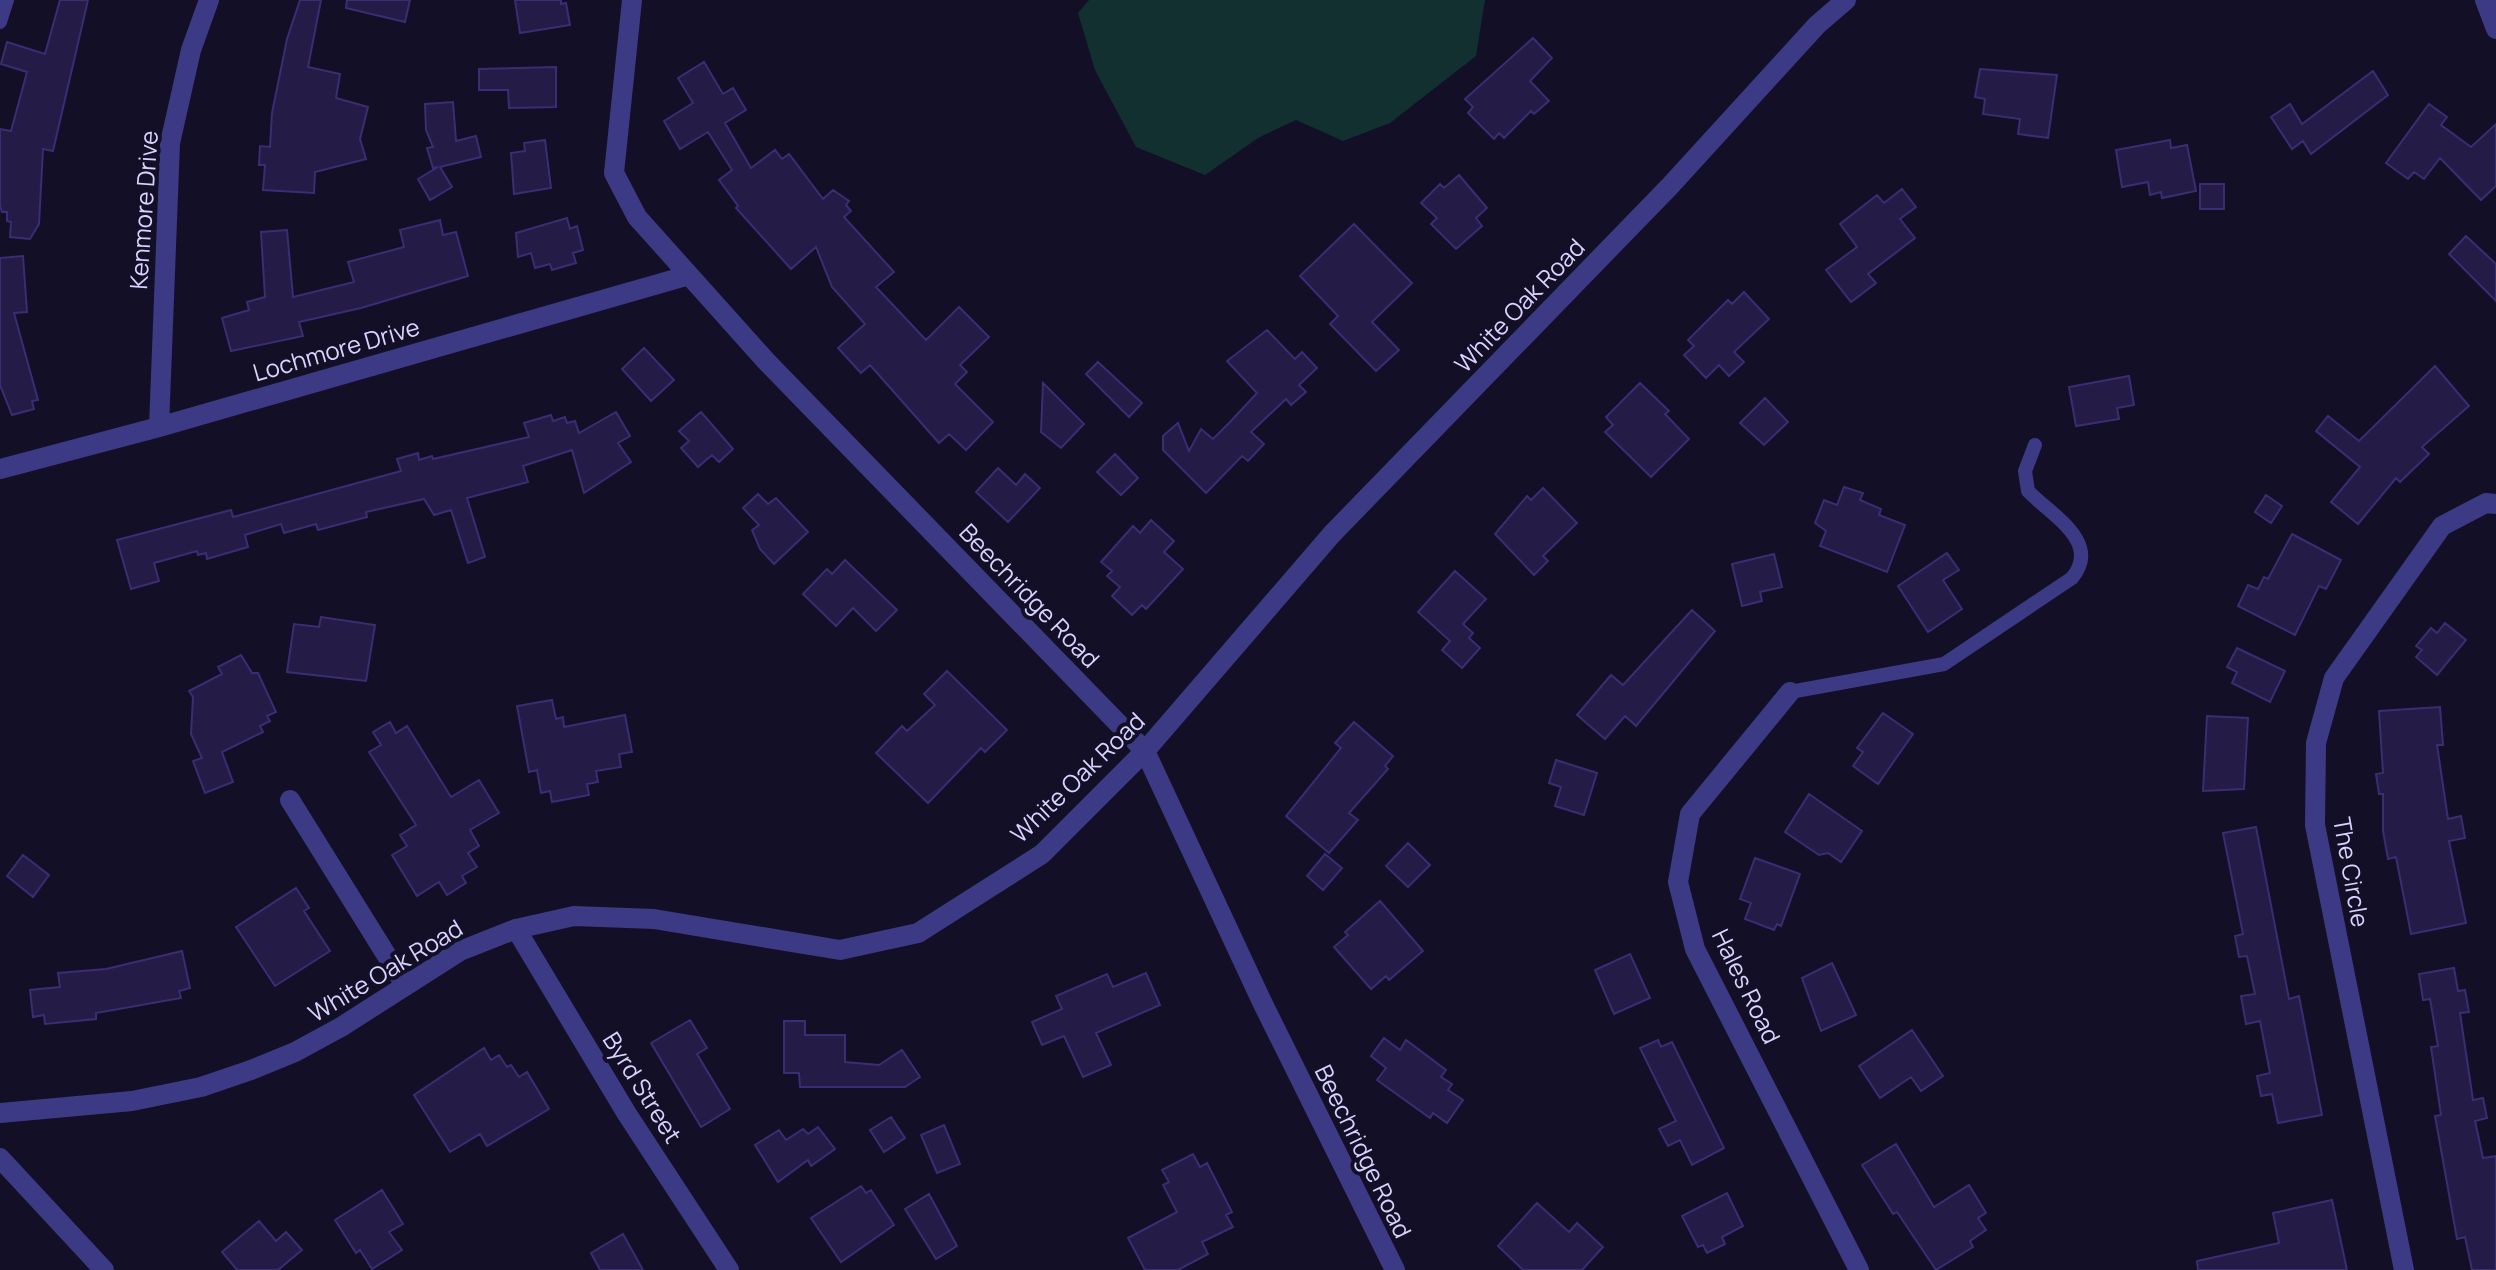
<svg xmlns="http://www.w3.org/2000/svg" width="2496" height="1270" font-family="Manrope,sans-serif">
<rect width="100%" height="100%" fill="#130f26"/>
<path fill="#12302f" d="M1089,0H1485L1476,56L1390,123L1343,141L1296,120L1258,138L1205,175L1136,147L1095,70L1078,13Z"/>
<path fill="#241b47" stroke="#3b2d73" stroke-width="2" d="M60,0H88L53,151L43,149L39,224L30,239L10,237L11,222L7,221V212H2L0,206V129L11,131L27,72L1,64L7,42L45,54Z
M300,0H321L308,67L340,74L336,98L368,107L360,139L366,159L315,172L314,193L263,190L265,165H259L260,146L270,147L272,113L287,39Z
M347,0H410L405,22L346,8Z
M515,0H561V4L566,3L570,25L520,33Z
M1533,38L1552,58L1530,81L1549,101L1534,114L1531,111L1504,138L1499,133L1494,139L1468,113L1473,107L1465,99Z
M704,62L723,94L733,88L746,110L725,123L751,168L775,150L782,159L789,154L823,199L833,190L849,201L846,205L851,211L844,217L894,272L876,287L926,340L959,307L989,337L960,365L967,372L955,384L993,422L966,450L949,434L939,443L870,365L861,373L838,348L865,324L832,287L816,247L791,269L736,208L738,206L719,180L732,170L708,132L680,149L664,121L693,103L678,78Z
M556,67V107L509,108L508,90H479V69Z
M1980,69L2057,75L2048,138L2018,134L2020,119L1983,114L1985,99L1975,97Z
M2373,71L2388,95L2311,154L2303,141L2292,149L2271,117L2290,104L2302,124Z
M453,102L456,141L476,136L481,157L440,167L452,187L430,200L418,179L438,167L433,168L427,148L433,147L426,130L425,104Z
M2429,104L2447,117L2441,125L2471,147L2496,124V186L2481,200L2440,158L2424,179L2414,172L2408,179L2386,163Z
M545,140L551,188L514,194L511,153L525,151L524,143Z
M2170,140L2171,148L2187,145L2196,191L2162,198L2161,192L2150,195L2148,182L2122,187L2116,150Z
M1459,175L1487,208L1476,218L1482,226L1456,249L1431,224L1437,218L1421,203L1440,184L1444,188Z
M2200,184H2224V209H2200Z
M1902,189L1916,207L1900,219L1915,238L1868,274L1876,283L1851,302L1826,270L1857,247L1840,224L1877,195L1884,203Z
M567,218L570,229L577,226L583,250L573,253L576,263L552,270L550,264L535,268L531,253L518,257L516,233Z
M440,220L443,235L456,232L468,276L361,308L299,322L303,336L231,351L222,318L249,310L247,302L265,297L261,232L287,230L293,297L354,282L348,262L404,247L400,230Z
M1354,224L1412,283L1372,322L1399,350L1376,371L1330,324L1338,316L1300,276Z
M2466,236L2496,264V301L2449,254Z
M23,256L27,312L14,313L38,400L32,401L34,409L12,415L0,385V258Z
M1744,292L1769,319L1734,352L1744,362L1729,376L1719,365L1706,378L1684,355L1694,346L1688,340L1728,300L1732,304Z
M1267,330L1295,359L1302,352L1317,368L1299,385L1306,392L1291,405L1286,399L1251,432L1264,444L1248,461L1242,456L1206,493L1163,450V436L1178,423L1189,451L1201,429L1213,439L1230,422L1257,393L1227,361Z
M644,348L674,380L651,401L622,369Z
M1098,362L1142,403L1129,417L1086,374Z
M2435,366L2469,406L2422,447L2429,454L2400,482L2396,478L2358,524L2331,502L2360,467L2316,431L2328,416L2359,441Z
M2129,376L2134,405L2117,408L2119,419L2076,426L2069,387Z
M1043,383L1084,424L1061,448L1041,432Z
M1640,383L1669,411L1665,414L1689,439L1651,477L1605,432L1613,425L1606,417Z
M1765,398L1788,422L1764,445L1740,423Z
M616,412L630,436L618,443L631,462L584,493L572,450L523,466L528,482L467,498L485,557L468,563L451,510L434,515L424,499L366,512L367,517L318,530L316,524L284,533L281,524L245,535L248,547L207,559L206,553L198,555L197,551L154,563L159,581L131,589L117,540L231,510L233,517L401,471L397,459L418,453L419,460L432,456L433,459L529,437L524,423L551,415L553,421L565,417L567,423L575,421L579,433Z
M701,412L733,449L719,462L712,455L698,467L681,448L689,441L679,431Z
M1115,454L1138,478L1121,495L1097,472Z
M998,468L1016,485L1025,474L1040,488L1008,522L976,492Z
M1844,487L1863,493L1860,500L1881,509L1879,515L1905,525L1887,572L1820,546L1826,531L1815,523L1824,500L1837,505Z
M1543,488L1577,523L1543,556L1548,561L1534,575L1495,534L1527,496L1531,500Z
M758,494L768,504L776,498L808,532L774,564L760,549L752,530L759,525L743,508Z
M2266,495L2282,506L2271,523L2255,512Z
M1151,520L1174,541L1164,552L1183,569L1146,609L1142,605L1132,615L1112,596L1120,587L1107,576L1112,571L1101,562L1133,526L1140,533Z
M2292,534L2341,560L2326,589L2319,586L2295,635L2238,606L2248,585L2258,589L2264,577L2268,579Z
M1947,553L1959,570L1943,580L1962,609L1928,632L1898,586Z
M1774,554L1782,587L1760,592L1762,601L1742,606L1732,564Z
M845,560L897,610L876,631L853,608L836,626L803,594L827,569L832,574Z
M1455,571L1486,599L1463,624L1473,633L1469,638L1480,648L1462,668L1442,650L1450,641L1418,612Z
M1692,610L1715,631L1636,726L1625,716L1605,739L1577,715L1611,675L1623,685Z
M321,617L375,625L366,681L287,672L294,624L319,627Z
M2445,623L2466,640L2437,675L2416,657L2422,650L2416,646L2431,628L2437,633Z
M2237,648L2285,671L2270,702L2232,683L2237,672L2227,667Z
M241,655L252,673H258L276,712L267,716L270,721L260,726L263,732L222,752L233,782L205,793L193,761L202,758L191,734L193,697L189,691L222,674L218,667Z
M947,671L1007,730L985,752L981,748L928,803L876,753L902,726L907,731L935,705L924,694Z
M552,700L556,719L563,717L564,727L625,715L632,752L619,754L621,767L596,771L598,782L587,784L589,795L552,802L550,791L541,793L537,770L529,772L517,706Z
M2440,707L2443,745H2437L2448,819L2461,816L2465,838L2449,841L2466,923L2411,934L2396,857L2388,859L2383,831V794H2379L2376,774L2383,773L2379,711Z
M1883,713L1913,734L1878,784L1853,766L1863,752L1857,748Z
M2207,716L2248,718L2244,789L2203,791Z
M390,722L396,733L407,726L451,797L479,780L499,813L470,830L479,846L468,853L477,867L462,876L466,883L447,895L439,882L417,896L392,855L407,846L400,835L416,825L369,752L381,745L373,732Z
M1354,722L1393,756L1385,766L1388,769L1349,813L1358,820L1329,853L1286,816L1341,748L1335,743Z
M1556,760L1597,773L1584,815L1555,806L1561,787L1549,783Z
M1809,794L1862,831L1841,862L1828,853L1819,855L1785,832Z
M2256,827L2289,999L2299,996L2322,1115L2278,1123L2272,1094L2261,1096L2257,1076L2270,1073L2260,1021L2246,1024L2241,996L2255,994L2247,956L2239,957L2235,936L2243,934L2223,833Z
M1408,843L1430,865L1408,887L1386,866Z
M1325,854L1342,868L1323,890L1307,876Z
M23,855L49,875L33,897L7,876Z
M1755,858L1800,874L1781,926L1777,924L1774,930L1745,919L1751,903L1740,899Z
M296,888L309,908L304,911L330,951L275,986L236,927Z
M1380,901L1423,951L1389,980L1386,976L1371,989L1334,947L1348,935L1345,932Z
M182,951L190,988L179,991L181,998L96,1013V1019L45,1024L44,1015L33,1017L30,990L60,987L58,973L106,969Z
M1630,954L1650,998L1614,1014L1595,970Z
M1832,963L1856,1015L1821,1031L1802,978Z
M2454,968L2458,991L2465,990L2469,1012L2460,1013L2473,1100L2483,1098L2487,1118L2475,1121L2483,1158L2496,1156V1270H2472L2465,1237L2457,1239L2435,1116L2441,1115L2431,1047L2438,1046L2430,999L2423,1000L2419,974Z
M1146,973L1160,1005L1096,1033L1111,1065L1083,1077L1064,1036L1042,1045L1032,1022L1062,1009L1056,996L1107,974L1113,987Z
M690,1020L707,1048L697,1054L730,1109L701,1127L651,1043Z
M784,1021H805V1035H845V1062L879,1065L902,1050L920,1077L905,1087H800L799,1073H784Z
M1912,1030L1943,1076L1921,1091L1911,1077L1880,1098L1859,1066Z
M1384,1038L1400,1050L1406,1040L1446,1070L1441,1077L1452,1084L1448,1090L1463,1100L1447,1123L1433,1113L1430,1118L1377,1080L1386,1068L1371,1056Z
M1658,1040L1661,1047L1672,1042L1724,1148L1692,1165L1680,1140L1668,1146L1659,1129L1676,1121L1640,1048Z
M484,1048L491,1060L499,1055L507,1067L511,1065L519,1077L527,1072L549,1109L487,1146L480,1134L450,1152L414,1095Z
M891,1117L905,1138L884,1152L870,1130Z
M944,1125L960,1164L937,1173L921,1135Z
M818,1127L835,1149L811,1166L808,1160L778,1182L755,1145L779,1130L786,1140L803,1129L808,1134Z
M1896,1144L1934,1207L1969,1185L1986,1213L1978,1218L1986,1230L1970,1241L1973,1247L1936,1270L1897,1212L1893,1214L1862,1165Z
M1193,1154L1200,1167L1207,1163L1232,1212L1226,1215L1233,1227L1202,1242L1208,1254L1178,1270H1145L1128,1238L1177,1212L1163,1185L1169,1182L1162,1170Z
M861,1186L866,1193L871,1190L894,1225L841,1262L811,1218Z
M382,1190L403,1224L389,1232L402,1250L372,1269L360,1250L356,1253L335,1220Z
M1727,1193L1743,1226L1722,1237L1725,1244L1707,1253L1703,1245L1698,1247L1682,1216Z
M929,1194L957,1246L936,1259L905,1209Z
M2332,1200L2347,1270H2198L2197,1261L2279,1243L2273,1213Z
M1537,1203L1569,1232L1577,1223L1603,1247L1582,1270H1523L1498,1246Z
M259,1221L276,1241L286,1232L302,1250L278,1270H237L222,1252Z
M623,1234L643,1270H600L591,1253Z"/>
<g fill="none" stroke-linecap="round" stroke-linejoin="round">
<path stroke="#3d3a85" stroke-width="14" d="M0,22L7,0
M1790,692L1944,664L2072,578C2102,542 2051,515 2028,491L2025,471L2035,445"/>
<path stroke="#3d3a85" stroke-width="20" d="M632,0L614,173L637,217L766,361L1145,751L1263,1004L1395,1270
M2485,0L2496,29
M159,427L170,143L191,50L209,0
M0,469L159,427L686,276
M1790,692L1690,814L1678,882L1695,949L1859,1270
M290,800L405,985
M516,929L627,1114L729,1270
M2404,1270L2315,825L2316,743L2334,678L2442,526L2486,503L2496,504"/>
<path stroke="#3d3a85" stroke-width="20" d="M0,1113L132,1101L201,1087L251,1070L295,1052L341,1027L460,951L516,929L574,916L654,919L840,950L918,933L1042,854L1145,751L1332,534L1670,186L1817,25L1846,0
M0,1158L104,1270"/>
</g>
<g text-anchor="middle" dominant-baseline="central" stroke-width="8" stroke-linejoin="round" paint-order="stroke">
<g font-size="24" fill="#d9d4ff" stroke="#130f26">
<text transform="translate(143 210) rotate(-86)">Kenmore Drive</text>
<text transform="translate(1519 305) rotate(-46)">White Oak Road</text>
<text transform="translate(336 349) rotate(-16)">Lochmore Drive</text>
<text transform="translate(1030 595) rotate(46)">Beechridge Road</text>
<text transform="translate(1077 777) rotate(-44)">White Oak Road</text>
<text transform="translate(2352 872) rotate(80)">The Circle</text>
<text transform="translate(385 970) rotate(-31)">White Oak Road</text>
<text transform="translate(1747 986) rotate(64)">Hales Road</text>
<text transform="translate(643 1087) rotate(58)">Byrd Street</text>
<text transform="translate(1364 1151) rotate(64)">Beechridge Road</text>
</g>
</g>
</svg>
